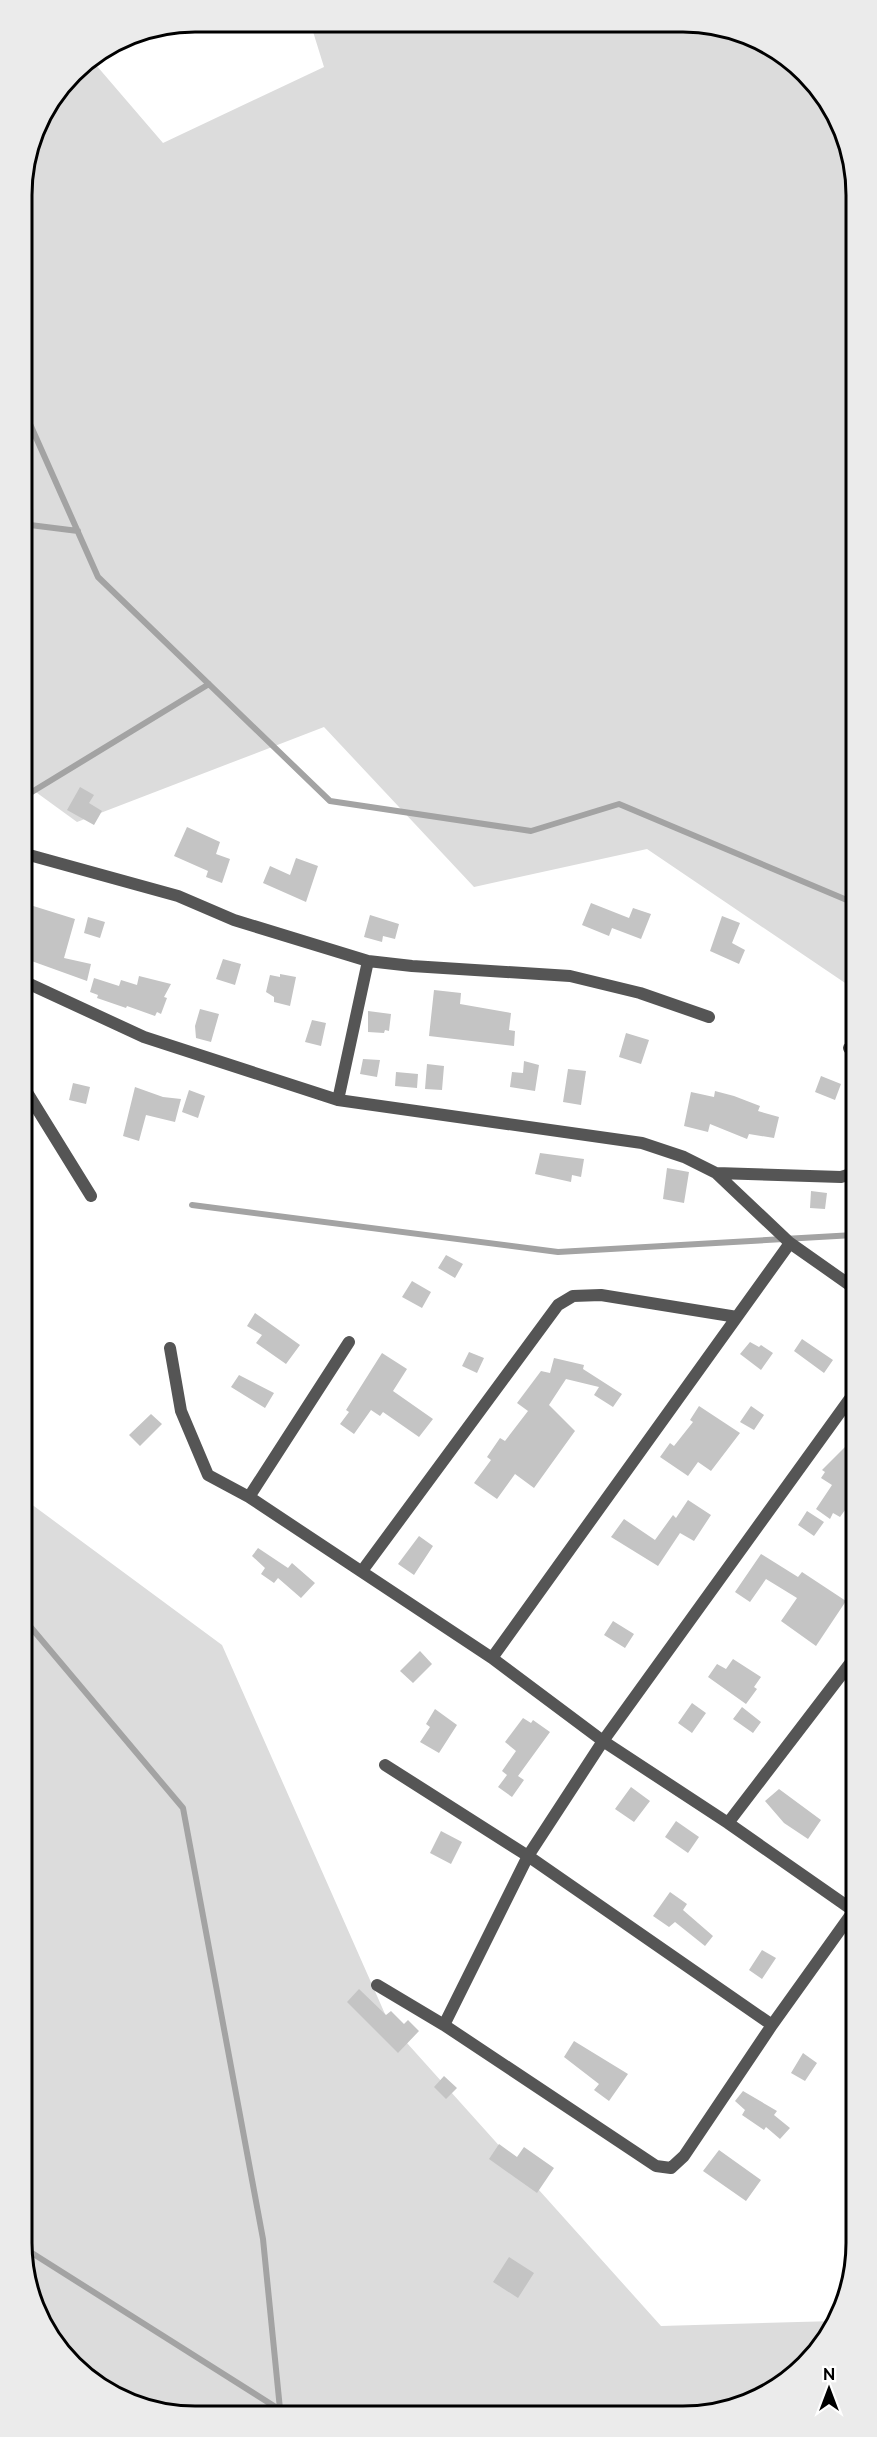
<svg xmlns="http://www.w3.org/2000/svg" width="877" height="2437" font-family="Raleway,sans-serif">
<rect width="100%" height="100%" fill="#fff"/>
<path fill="#dcdcdc" d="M310,22L717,24L805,72L853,160L854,989L647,849L474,887L324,727L77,822L22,782L21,183L39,117L80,64L90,58L163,143L324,67Z
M23,1498L222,1645L389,2023L661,2326L835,2321L813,2357L770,2393L717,2413H161L72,2365L24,2277Z"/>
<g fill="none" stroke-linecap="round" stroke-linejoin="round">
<path stroke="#a3a3a3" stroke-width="6" d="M22,406L98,577L330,801L531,831L619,804L854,903
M22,524L78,531
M22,798L209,684
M192,1205L558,1252L854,1235
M23,1618L183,1808L263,2239L280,2409
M24,2248L285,2413"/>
</g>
<path fill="#c4c4c4" d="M80,787L94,795L89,803L102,811L94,825L67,810Z
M187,827L220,842L216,854L230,859L222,883L206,877L208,871L174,856Z
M296,858L318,866L306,902L263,883L270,866L290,875Z
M591,903L629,918L633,908L651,914L641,939L612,928L609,936L582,925Z
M30,905L75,919L64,958L91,964L87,981L26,959L28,955L22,953V926Z
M370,915L399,924L395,939L383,936L382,942L364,937Z
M722,916L740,923L732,943L745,950L739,964L710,951Z
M88,917L105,922L100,938L84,933Z
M223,959L241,964L235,985L216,979Z
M280,974L296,977L290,1006L274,1002V997L266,992L270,975L280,977Z
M139,976L171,984L164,997L167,998L161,1014L157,1012L155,1016L127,1006L126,1008L97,998L98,995L90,992L94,978L119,986L121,980L137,985Z
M434,990L461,993L460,1004L511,1013L509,1030L515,1031L514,1046L429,1036Z
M200,1009L219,1014L211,1042L196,1038L195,1026Z
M368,1011L391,1014L389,1031L385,1030L384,1033L368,1032Z
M312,1020L326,1023L321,1046L305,1042Z
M626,1033L649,1040L641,1064L619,1057Z
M363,1059L380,1060L377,1077L360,1074Z
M524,1061L539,1065L535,1091L510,1087L512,1072L523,1073Z
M427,1064L444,1066L442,1090L425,1089Z
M568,1069L586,1071L581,1105L563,1102Z
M396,1072L418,1074L417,1088L395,1086Z
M821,1076L841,1084L835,1100L815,1092Z
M73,1083L90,1087L86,1104L69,1100Z
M135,1087L163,1097L181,1099L175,1122L146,1115L139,1141L123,1136Z
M189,1090L205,1096L198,1118L182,1112Z
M715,1091L734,1096L760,1106L758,1111L779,1117L774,1138L749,1134L747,1139L710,1124L708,1132L684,1126L691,1092L714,1097Z
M540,1153L584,1159L581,1177L572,1175L571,1182L535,1174Z
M667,1168L689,1172L684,1203L663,1199Z
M811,1191L827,1193L825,1209L810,1208Z
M446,1255L463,1264L455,1278L438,1268Z
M412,1281L431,1292L422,1308L402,1297Z
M255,1313L300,1345L286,1364L256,1343L262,1335L247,1326Z
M802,1339L833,1360L824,1373L794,1351Z
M750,1342L759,1347L761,1345L773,1353L761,1370L740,1354Z
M469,1352L484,1358L477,1373L462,1366Z
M382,1353L407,1369L393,1391L433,1419L419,1437L383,1412L380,1416L371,1410L354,1434L340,1424L349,1412L346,1410Z
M554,1358L584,1365L583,1369L622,1394L613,1407L594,1395L599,1387L566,1379L549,1405L575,1431L534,1488L515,1474L497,1499L474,1483L491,1460L487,1457L500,1438L505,1441L528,1411L517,1403L541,1371L550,1373Z
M239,1375L274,1393L265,1408L231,1387Z
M699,1406L740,1433L711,1471L698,1462L688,1476L660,1457L670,1443L674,1446L693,1422L690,1420Z
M751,1406L764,1415L754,1430L740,1422Z
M151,1414L162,1424L140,1446L129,1435Z
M854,1438V1461L845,1474L849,1476L845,1481L855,1487V1496L840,1517L833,1513L830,1519L816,1509L832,1485L821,1478L825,1472L822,1470Z
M688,1500L711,1515L694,1541L680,1533L658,1566L611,1537L624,1519L655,1540L673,1515L676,1518Z
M807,1511L824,1522L814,1536L798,1525Z
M419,1536L433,1546L414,1575L398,1564Z
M258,1548L288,1568L292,1563L315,1583L301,1598L278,1578L274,1583L261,1574L265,1568L252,1556Z
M761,1554L798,1577L802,1572L846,1601L816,1646L781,1621L797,1598L766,1579L750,1602L735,1592Z
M613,1621L634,1634L625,1648L604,1635Z
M420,1651L432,1664L413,1683L400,1671Z
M733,1659L761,1677L754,1687L757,1689L746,1704L708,1677L717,1664L726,1669Z
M692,1703L706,1713L692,1733L678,1723Z
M742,1707L761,1722L753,1733L733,1719Z
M435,1709L457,1725L439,1753L420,1742L430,1727L426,1724Z
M523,1718L531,1723L533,1720L550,1732L518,1776L524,1780L512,1797L498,1787L507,1775L502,1771L516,1751L505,1742Z
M631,1787L650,1801L634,1822L615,1809Z
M779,1789L821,1820L808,1839L784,1823L765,1801Z
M676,1821L699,1837L688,1853L665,1837Z
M441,1831L462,1842L451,1864L430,1853Z
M670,1892L687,1904L683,1910L713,1936L705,1946L675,1922L669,1927L653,1916Z
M762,1950L776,1958L762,1979L749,1970Z
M359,1989L386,2015L391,2011L404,2024L408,2020L419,2031L398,2053L347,2002Z
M574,2041L628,2074L609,2101L594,2090L599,2084L564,2057Z
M803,2053L817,2063L805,2081L791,2073Z
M444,2076L457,2088L446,2099L434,2087Z
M743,2091L777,2111L774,2115L790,2128L780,2139L766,2127L764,2130L742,2115L745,2110L735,2101Z
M499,2144L517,2157L524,2147L554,2168L537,2193L489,2159Z
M719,2150L761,2180L746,2201L703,2171Z
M509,2257L534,2273L518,2298L493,2282Z"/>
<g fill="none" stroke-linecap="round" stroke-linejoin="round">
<path stroke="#555" stroke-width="12" d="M22,853L178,896L234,920L368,961L412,966L570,976L640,993L709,1017
M23,981L144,1037L338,1100L642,1143L684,1157L716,1173L790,1243L854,1288
M849,1048L854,1055
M23,1086L91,1196
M338,1100L368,961
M716,1173L841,1177L854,1173
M170,1348L181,1411L208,1475L249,1497L492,1658L603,1741L728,1823L854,1911
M249,1497L349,1342
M362,1571L558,1305L573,1296L601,1295L737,1317
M492,1658L790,1243
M385,1765L528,1856L772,2025
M728,1823L855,1657
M377,1985L444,2025L656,2166L671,2168L684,2156L772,2025L855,1909
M444,2025L528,1856L603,1741L854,1393"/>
</g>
<path d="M0 0H877V2437H0ZM195 32H683A163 163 0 0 1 846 195V2243A163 163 0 0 1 683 2406H195A163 163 0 0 1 32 2243V195A163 163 0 0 1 195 32Z" fill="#ebebeb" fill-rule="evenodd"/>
<path fill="none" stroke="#000" stroke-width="3" d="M195 32H683A163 163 0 0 1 846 195V2243A163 163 0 0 1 683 2406H195A163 163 0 0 1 32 2243V195A163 163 0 0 1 195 32Z"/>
<g transform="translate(829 2389)" stroke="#ffffff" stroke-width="4.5" paint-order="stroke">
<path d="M0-4.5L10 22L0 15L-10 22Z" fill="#000000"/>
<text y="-9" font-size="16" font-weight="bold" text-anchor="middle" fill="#000000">N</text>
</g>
</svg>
